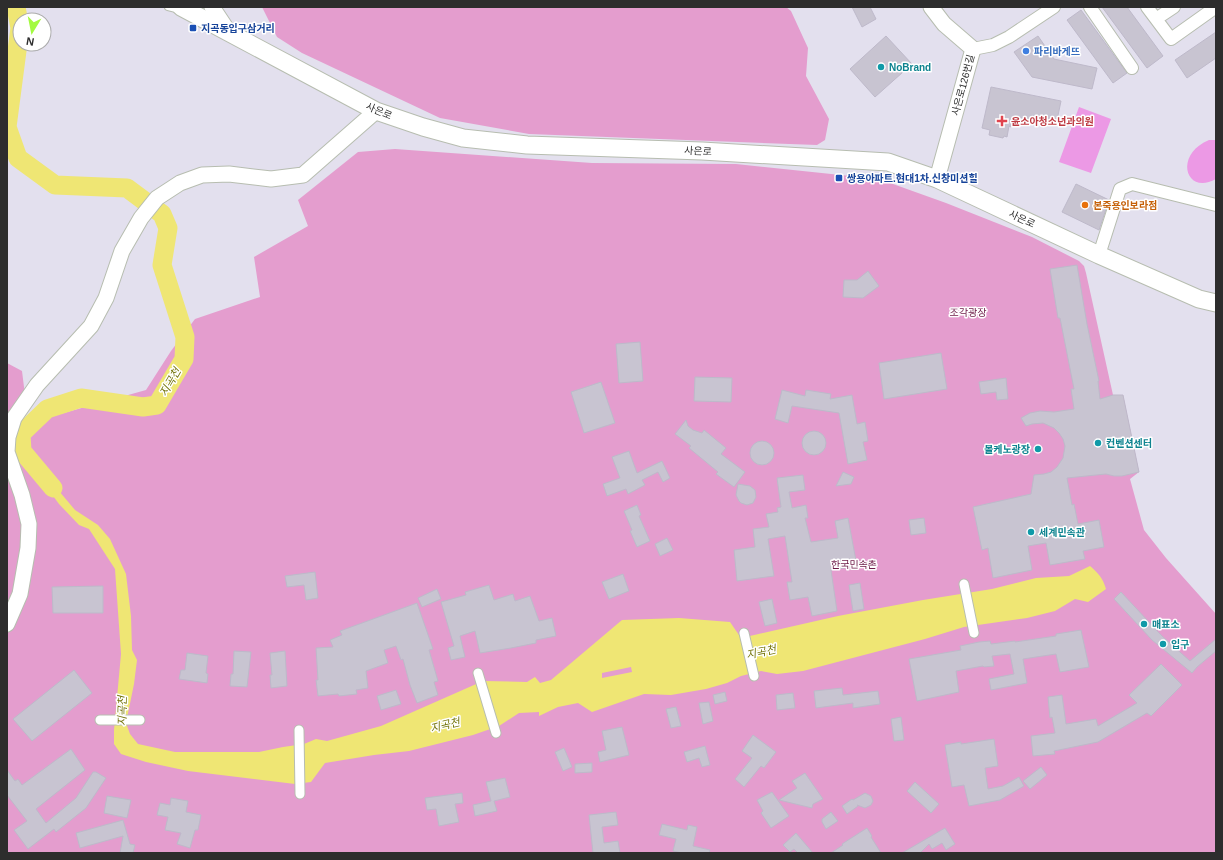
<svg xmlns="http://www.w3.org/2000/svg" width="1223" height="860" font-family="Helvetica,'Noto Sans KR',sans-serif">
<rect width="100%" height="100%" fill="#e3e0ee"/>
<path fill="#e49dce" d="M262,7H786L791,11L808,48L806,76L829,119L825,140L817,145L529,134L440,118L302,53L277,37Z
M395,149L592,163L736,164L879,179L946,203L1032,237L1079,261L1084,266L1086,273L1113,395H1123L1139,472L1130,479L1144,530L1166,558L1216,614V853H7V452L15,451L28,468L41,475L22,451L35,421L146,390L171,351L195,319L260,297L254,257L308,226L298,200L358,152Z
M7,363L22,371L27,411L14,435L7,443Z"/>
<path fill="#ec99e5" d="M1079,107L1111,119L1091,173L1059,162Z
M1209,140H1216V179C1186,196 1173,155 1209,140Z"/>
<path fill="#efe674" fill-rule="evenodd" d="M31,466L43,472L75,510L98,525L110,539L126,574L131,616L132,650L137,660L134,684L126,723L130,734L138,744L175,752H259L283,747L304,744L316,739L327,741L381,726L483,681L527,682L535,677L540,683L551,680L622,620L679,618L730,622L741,638L838,616L923,600L992,589L1036,578L1069,576L1090,566C1098,573 1103,578 1106,589L1088,602L1075,599L1055,611L1027,618L964,627L925,639L803,671L777,674L761,671L741,676L727,683L706,689L671,695L644,694L592,712L578,703L558,707L539,716V712L519,713L499,726L473,735L409,751L374,755L325,763L311,782L295,784L188,771L146,762L121,754L114,744V730L121,654L115,569L89,529L79,525L59,504ZM631,667L632,672L602,678V673Z"/>
<g fill="none" stroke-linecap="round" stroke-linejoin="round">
<path stroke="#efe674" stroke-width="19" d="M16,7L20,28L7,127L18,158L55,185L127,188L162,214L168,228L162,265L185,337L184,359L157,405L143,407L81,398L47,409L21,434L22,451L53,488"/>
</g>
<path fill="#c8c4d1" stroke="#beb9ca" d="M852,7H870L876,19L862,27Z
M1102,7H1127L1163,56L1147,68Z
M1081,10L1127,73L1113,83L1067,20Z
M1216,32V58L1187,78L1175,60Z
M886,36L912,64L875,97L850,69Z
M1038,36L1054,59L1097,68L1092,89L1032,77L1014,52Z
M991,87L1061,101L1056,125L1013,116L1011,127L1009,126L1007,137L1004,136L1003,138L989,135L990,130L982,128Z
M1076,184L1109,200L1099,230L1062,212Z
M1077,265L1087,324L1099,381H1098L1100,399L1113,395H1123L1139,472L1122,476H1114L1106,474L1067,478L1072,505L1074,504L1078,524L1099,520L1104,547L1083,551L1085,559L1050,565L1046,543L1028,546L1032,570L993,578L988,548L982,550L973,507L1031,494L1034,475L1044,474L1051,472L1057,467L1063,458L1065,446L1063,439L1059,433L1054,428L1043,423L1032,424L1026,426L1021,418L1030,413L1040,411L1054,412L1074,409L1071,389H1074L1060,318H1058L1050,269Z
M868,271L879,286L863,298L843,297L844,280H857Z
M640,342L643,381L619,383L616,344Z
M941,353L947,389L884,399L879,363Z
M695,377L732,378L731,402L694,401Z
M1006,378L1008,399L997,400L996,392L981,394L979,382Z
M601,382L615,423L584,433L571,392Z
M782,390L805,396L806,390L831,394L830,399L852,395L857,424L865,422L868,441L863,442L867,460L848,464L839,413L792,406L788,423L775,419Z
M686,420L688,426L693,430L702,433L704,430L726,448L721,454L745,472L734,487L716,474L718,472L689,448L691,446L675,434Z
M802 443a12 12 0 1 1 24 0a12 12 0 1 1-24 0Z
M750 453a12 12 0 1 1 24 0a12 12 0 1 1-24 0Z
M629,451L637,473L662,461L670,478L663,482L658,472L642,480L645,485L628,494L626,489L607,496L603,484L620,478L612,457Z
M843,472L854,477L851,484L836,486Z
M803,475L805,490L789,492L792,508L806,505L808,518H805L811,542L838,538L835,521L848,518L857,566L831,570L837,611L812,616L808,597L790,600L787,582H792L785,536L768,539L774,576L737,581L734,550L755,547L753,529L769,527L766,514L778,512L777,508L781,507L777,478Z
M738,484L750,486L755,490L756,497L753,503L747,505L741,503L739,501L736,495Z
M637,505L641,515L639,516L650,541L637,547L630,531L632,530L624,511Z
M924,518L926,533L911,535L909,520Z
M667,538L673,550L660,556L655,544Z
M315,572L318,598L306,600L304,585L287,587L285,576Z
M623,574L629,591L609,599L602,582Z
M860,583L864,609L853,611L849,585Z
M489,585L494,600L513,594L515,601L530,596L539,621L552,618L556,636L536,640V643L511,648L480,653L475,631L460,636L465,657L451,660L448,648L454,646L441,602L466,595L465,592Z
M103,586V613H53L52,587Z
M437,589L441,599L422,607L418,598Z
M1121,592L1162,636L1190,661L1216,639V651L1197,667L1192,673L1152,640L1114,599Z
M772,599L777,623L765,626L759,602Z
M417,603L433,649L429,650L438,681L434,682L438,695L417,703L410,685L403,659L401,660L396,646L384,650L388,663L366,671L368,688L356,690L357,694L339,696L338,694L318,696L316,680H318L316,648L333,647L330,640L342,635L340,631Z
M1081,630L1089,667L1060,672L1056,654L1023,659L1027,683L991,690L989,679L1014,674L1010,654L992,656L994,666L984,667L983,666L956,671L959,692L917,701L909,659L961,650L960,646L979,642L990,641L991,644L1015,641V642L1056,636V634Z
M234,651L251,652L247,687L230,686L231,674H233Z
M285,651L287,686L271,688L270,675H272L270,653Z
M187,653L208,656L206,673L208,674L207,683L179,679L181,670H185Z
M1161,664L1182,685L1151,716L1147,713L1098,742L1054,751L1055,754L1033,756L1031,736L1055,733L1052,717L1050,718L1048,697L1062,695L1066,724L1096,719L1098,726L1137,703L1129,695Z
M74,670L92,693L32,741L13,719Z
M842,688L843,695L878,691L880,704L853,708V703L816,708L814,691Z
M396,690L401,704L381,710L377,696Z
M725,692L727,701L715,704L713,695Z
M793,693L795,708L777,710L776,695Z
M709,702L713,721L703,724L699,703Z
M676,707L681,726L671,728L666,709Z
M901,717L904,740L894,741L891,719Z
M622,727L629,755L600,762L598,752L606,750L602,731Z
M753,735L776,752L764,768L761,766L744,787L735,779L752,758L742,751Z
M994,739L998,766L985,768L988,789L1003,786L1019,777L1024,786L1000,800L969,806L964,785L952,787L945,745L961,742V744Z
M705,746L710,765L702,767L699,758L687,762L684,752Z
M564,748L572,767L563,771L555,752Z
M71,749L85,770L36,809L46,823L76,798L93,772H96L106,778L86,808L56,832L54,829L28,849L14,830L27,821L7,795V770L15,781L18,779L22,785Z
M592,763V772L575,773V764Z
M1041,767L1047,775L1030,789L1023,781Z
M805,773L823,799L813,804L812,808L779,800L797,788L792,781Z
M505,778L510,797L494,801L497,811L475,816L473,805L491,801L486,782Z
M915,782L939,804L931,813L907,791Z
M772,792L789,816L771,828L761,813L763,811L757,800Z
M462,793L463,803L455,804L459,822L439,826L436,809L427,810L425,798Z
M865,793L871,796L873,801L871,805L865,808L857,805L858,806L847,814L842,806L852,799L853,800Z
M107,796L131,800L127,818L104,813Z
M171,798L188,801L186,812L201,815L198,830H195L190,848L177,844L181,833L165,830L168,817L157,815L160,803L170,805Z
M616,812L618,825L602,827L604,843L618,841L620,853H593L589,815Z
M831,812L838,821L826,829L822,822V819Z
M123,820L130,844L135,845L133,853H120L123,836L80,848L76,833Z
M662,824L687,830L688,825L697,827L693,846L710,850L709,853H682L673,851L676,839L659,835Z
M867,828L872,836L871,837L881,853H831L843,845L842,844Z
M945,828L955,844L946,850L942,843L932,849L929,844L920,853H902Z
M796,833L813,853H798L794,849L790,852L783,845Z"/>
<g fill="none" stroke-linecap="round" stroke-linejoin="round">
<g stroke="#b7bdb0" stroke-width="8">
<path id="service" d="M168,7L180,10"/>
</g>
<g stroke="#b7bdb0" stroke-width="11">
<path id="pedestrian" d="M964,584L974,633
M744,633L754,676
M478,673L496,733
M100,720H140
M299,730L300,794"/>
</g>
<g stroke="#b7bdb0" stroke-width="14">
<path id="minor" d="M1090,7L1132,68
M1147,7L1171,39L1216,7
M1156,19L1174,7
M973,49L993,45L1009,37L1054,7
M1099,255L1120,189L1132,184L1216,205"/>
</g>
<g stroke="#b7bdb0" stroke-width="17">
<path id="tertiary" d="M212,7L228,31
M931,7L944,24L973,49L937,179
M7,624L20,594L28,548L29,524L22,495L7,452L8,437L14,418L37,385L91,326L106,298L122,251L141,218L157,198L180,183L202,175L229,174L271,179L303,175L376,111"/>
</g>
<g stroke="#b7bdb0" stroke-width="19">
<path id="secondary" d="M181,7L376,111L423,127L463,138L527,145L702,151L888,162L937,179L1099,255L1199,299L1216,303"/>
</g>
<use href="#service" stroke="#fff" stroke-width="6"/>
<use href="#pedestrian" stroke="#fff" stroke-width="9"/>
<use href="#minor" stroke="#fff" stroke-width="12"/>
<use href="#tertiary" stroke="#fff" stroke-width="15"/>
<use href="#secondary" stroke="#fff" stroke-width="17"/>
</g>
<g fill="#1a4fb4" stroke="#fff" stroke-width="1.5">
<rect x="189" y="24" width="8" height="8" rx="2"/>
<rect x="835" y="174" width="8" height="8" rx="2"/>
</g>
<circle fill="#3f7fe0" stroke="#fff" stroke-width="1.5" cx="1026" cy="51" r="4"/>
<g fill="#0f9aa8" stroke="#fff" stroke-width="1.5">
<circle cx="881" cy="67" r="4"/>
<circle cx="1098" cy="443" r="4"/>
<circle cx="1038" cy="449" r="4"/>
<circle cx="1031" cy="532" r="4"/>
<circle cx="1144" cy="624" r="4"/>
<circle cx="1163" cy="644" r="4"/>
</g>
<path fill="#e0444e" stroke="#fff" stroke-width="1.5" d="M1000 115h4v4h4v4h-4v4h-4v-4h-4v-4h4z"/>
<circle fill="#e8710a" stroke="#fff" stroke-width="1.5" cx="1085" cy="205" r="4"/>
<g text-anchor="middle" dominant-baseline="central" stroke-width="3" stroke-linejoin="round" paint-order="stroke">
<g font-size="10" font-weight="bold" fill="#164399" stroke="#fff" text-anchor="start">
<text x="201" y="28">지곡동입구삼거리</text>
<text x="847" y="178">쌍용아파트.현대1차.신창미션힐</text>
</g>
<g font-size="10" font-weight="bold" fill="#366cbe" stroke="#fff" text-anchor="start">
<text x="1034" y="51">파리바게뜨</text>
</g>
<g font-size="10" font-weight="bold" fill="#0d838f" stroke="#fff" text-anchor="start">
<text x="889" y="67">NoBrand</text>
<text x="1106" y="443">컨벤션센터</text>
<text x="1030" y="449" text-anchor="end">볼케노광장</text>
<text x="1039" y="532">세계민속관</text>
<text x="1152" y="624">매표소</text>
<text x="1171" y="644">입구</text>
</g>
<g font-size="10" fill="#2d2d2d" stroke="#fff">
<text transform="translate(963 85) rotate(-75)">사은로126번길</text>
<text transform="translate(379 111) rotate(23)">사은로</text>
<text transform="translate(698 151) rotate(3)">사은로</text>
<text transform="translate(1022 219) rotate(25)">사은로</text>
</g>
<g font-size="10" font-weight="bold" fill="#be3a42" stroke="#fff" text-anchor="start">
<text x="1011" y="121">윤소아청소년과의원</text>
</g>
<g font-size="10" font-weight="bold" fill="#c56008" stroke="#fff" text-anchor="start">
<text x="1093" y="205">본죽용인보라점</text>
</g>
<g font-size="10" fill="#6d1b48" stroke="#fff">
<text x="968" y="312">조각광장</text>
<text x="854" y="564">한국민속촌</text>
</g>
<g font-size="11" font-style="italic" fill="#75760e" stroke="#fff">
<text transform="translate(170 382) rotate(-60)">지곡천</text>
<text transform="translate(761 652) rotate(-12)">지곡천</text>
<text transform="translate(122 711) rotate(-89)">지곡천</text>
<text transform="translate(445 725) rotate(-14)">지곡천</text>
</g>
</g>
<rect width="1223" height="860" fill="none" stroke="#2d2d2d" stroke-width="16"/>
<g transform="translate(32 32) rotate(190)"><circle r="19" fill="#ffffff" stroke="#ababab"/>
<path d="M0-3L7 15L0 10L-7 15Z" fill="#a3fa41"/>
<text y="-6" font-size="11" font-weight="bold" text-anchor="middle" fill="#2d2d2d">N</text>
</g>
</svg>
